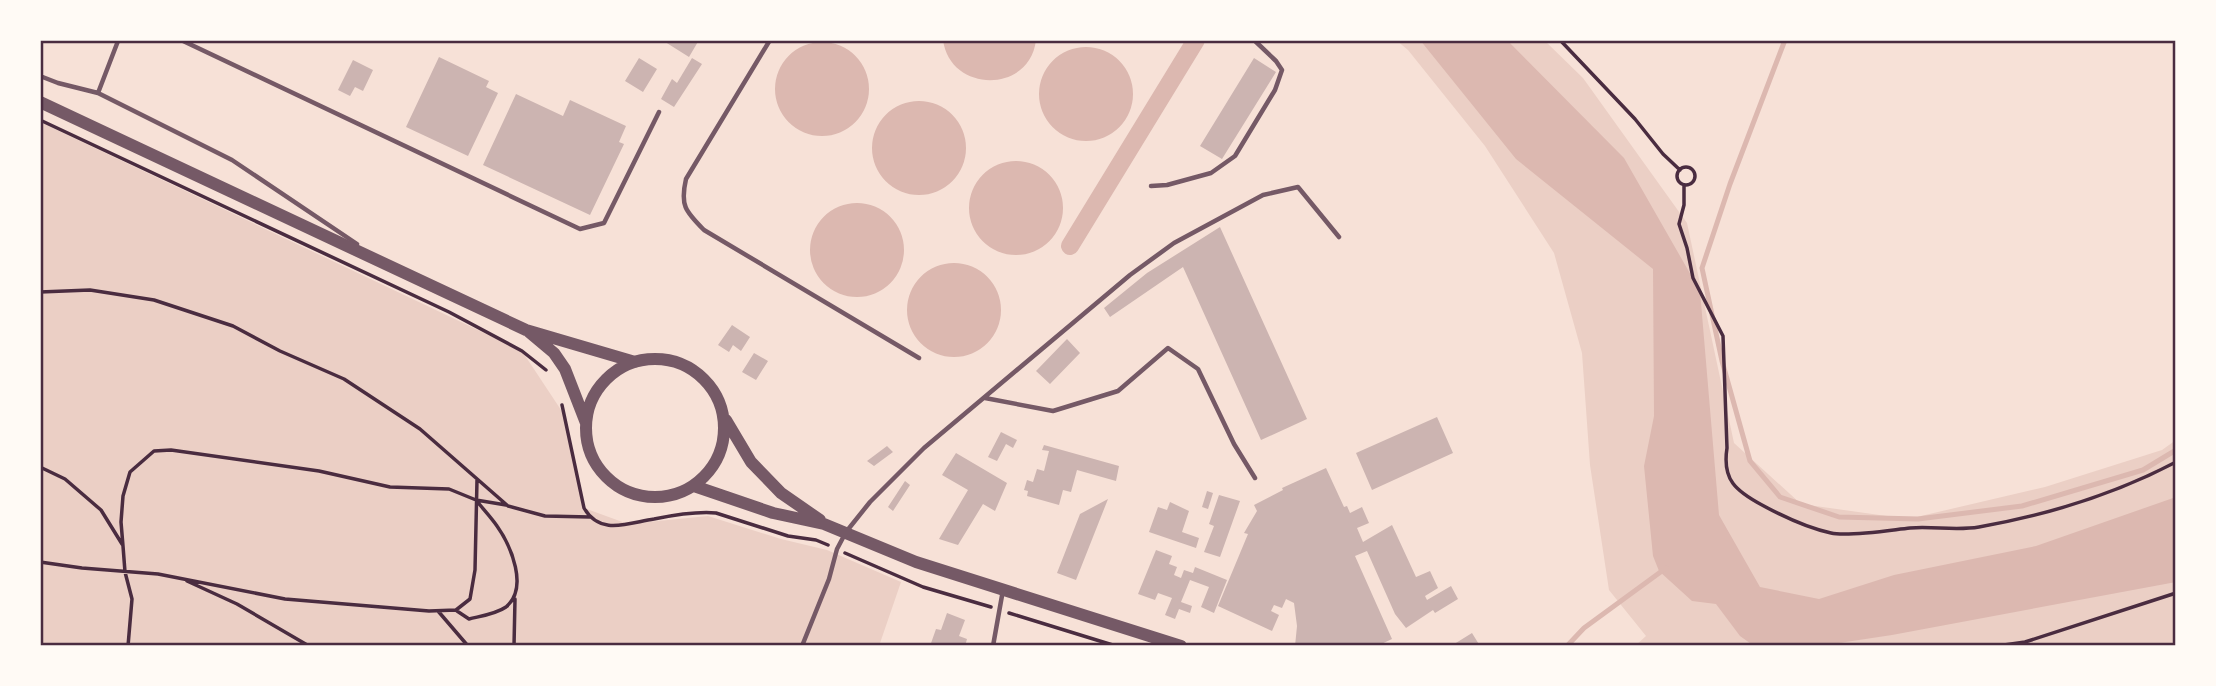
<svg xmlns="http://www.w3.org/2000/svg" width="2216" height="686" font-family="'Asap Condensed',sans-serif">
<rect width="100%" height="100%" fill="#f7e1d7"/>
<path fill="#ebcfc5" d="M1396,40H1544L1583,78L1687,223L1734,443L1801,504L1908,519L2045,487L2162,450L2176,440V646H1635L1646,636L1609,590L1590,465L1582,353L1554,253L1485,146L1408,50Z
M40,122L522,351L563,413L584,508L628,524L708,516L781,539L827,550L901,582L879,646H40Z"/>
<path fill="#dcb8b0" d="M943,40H1036C1030,94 950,93 943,40Z
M1420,40H1507L1624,158L1700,291L1719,515L1760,587L1819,599L1894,575L2036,546L2176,497V582L1892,635L1819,646H1754L1740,636L1716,604L1692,601L1659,571L1653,556L1644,466L1654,416L1653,269L1516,159Z
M775 89a47 47 0 1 1 94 0a47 47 0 1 1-94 0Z
M1039 94a47 47 0 1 1 94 0a47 47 0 1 1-94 0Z
M872 148a47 47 0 1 1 94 0a47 47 0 1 1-94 0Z
M969 208a47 47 0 1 1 94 0a47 47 0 1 1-94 0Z
M810 250a47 47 0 1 1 94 0a47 47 0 1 1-94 0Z
M907 310a47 47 0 1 1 94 0a47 47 0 1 1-94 0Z"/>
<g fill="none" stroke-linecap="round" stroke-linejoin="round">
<path stroke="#dcb8b0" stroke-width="5" d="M1785,40L1730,184L1702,268L1722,361L1750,461L1780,497L1839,517L1918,519L2022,506L2143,470L2176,450
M1567,646L1584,628L1666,568"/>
<path stroke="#dcb8b0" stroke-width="18" d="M1070,246L1196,40"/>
</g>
<path fill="#ccb4b1" d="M662,40H699L689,57Z
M439,57L489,81L486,87L498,93L468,156L406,127Z
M639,58L657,69L643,92L625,81Z
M692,58L702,64L674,107L661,99L672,79L677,83Z
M1254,58L1276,72L1222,159L1200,146Z
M353,60L373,70L363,91L355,87L350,96L338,90Z
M516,94L563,116L570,100L626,126L619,142L624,144L590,215L483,165Z
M1220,227L1307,419L1261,440L1183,267L1110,317L1104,308L1147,273Z
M732,325L750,337L741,351L733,345L729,352L718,345Z
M1067,339L1080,353L1050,384L1036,371Z
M754,353L768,361L756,380L742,372Z
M1437,417L1453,453L1372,490L1356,453Z
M1001,432L1017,440L1013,448L1006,444L997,461L988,457Z
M1044,445L1119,466L1116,481L1077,470L1071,492L1063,490L1059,505L1027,496L1028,491L1024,490L1027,480L1033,482L1037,469L1044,471L1049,451L1042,450Z
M887,446L893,452L874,466L867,461Z
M956,453L1007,483L995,511L983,504L958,545L939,539L968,490L942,475Z
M1326,468L1344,507L1347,506L1350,513L1362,507L1369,523L1357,528L1363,542L1392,525L1416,577L1430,571L1438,588L1425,596L1427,600L1451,586L1458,599L1435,613L1433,610L1406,628L1395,614L1367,551L1355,556L1392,639L1377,646H1295L1297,626L1294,603L1286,599L1282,608L1274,605L1271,611L1279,615L1272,631L1218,606L1248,534L1244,533L1257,511L1254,505L1283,490L1282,488Z
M905,481L910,485L893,511L888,507Z
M1207,491L1213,493L1208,509L1202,507Z
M1219,495L1240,501L1220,557L1204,552L1214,526L1209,524Z
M1108,499L1076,580L1057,573L1080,514Z
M1170,502L1189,511L1182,532L1199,538L1196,548L1149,532L1158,507L1167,510Z
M1156,550L1172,556L1169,564L1177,567L1174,575L1181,578L1184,570L1193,573L1195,567L1227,580L1214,613L1201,607L1209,587L1190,580L1181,602L1192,606L1190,613L1179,609L1175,619L1165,615L1172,598L1158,593L1155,600L1138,594Z
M947,613L965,620L959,636L967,639L965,646H930L936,629L941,630Z
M1472,633L1480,646H1451Z"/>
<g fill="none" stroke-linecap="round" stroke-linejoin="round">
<path stroke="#4a2c40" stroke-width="3.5" d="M1560,40L1635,119L1663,154L1680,170
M40,120L449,312L522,351L546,370
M1677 176a9 9 0 1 1 18 0a9 9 0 1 1-18 0Z
M1684,185V205L1679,224L1687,248L1693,278L1723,336L1727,448C1722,480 1736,491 1762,505C1784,517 1807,528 1831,533C1848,537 1891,530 1910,528C1933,526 1956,531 1979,527C2047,515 2115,494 2176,462
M40,292L90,290L154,300L233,326L280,351L344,379L420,429L508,506L545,516L590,517
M562,405L584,508C600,536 628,523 654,519C674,515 696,511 716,513L788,536L816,540L828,545
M40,467L65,479L101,510L122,544
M845,553L923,587L991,607
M40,562L82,568L158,574L285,599L429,611L456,610L470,599L475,570L477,480
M187,581L237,604L309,646
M438,611L468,646
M457,611L469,619C481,616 496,614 506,607C529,588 511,546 497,526C491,517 483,509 476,500L506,505
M1009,613L1116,646
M128,646L132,599L125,572L123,546L121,522L123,496L130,472L154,451L171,450L319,471L390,487L449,489L476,500
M514,646L515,599
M1997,646L2025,642L2176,593"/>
<path stroke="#755966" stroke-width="4.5" d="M181,40L580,229L604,223L659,112
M770,40L686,179C680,205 685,211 704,230L919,358
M40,76L58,83L98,93L232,160L357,244
M98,93L118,41L122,40
M1151,186L1167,185L1211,173L1235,156L1275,90L1282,70L1276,61L1254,40
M985,398L1053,411L1118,391L1168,348L1198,369L1234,444L1255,478
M802,646L829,579L837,549L846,532L870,502L924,448L1130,275L1174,243L1263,195L1298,187L1339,237
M993,646L1003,590"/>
<path stroke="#755966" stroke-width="12" d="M40,102L526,330L635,362
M529,332L554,353L565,369L586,423
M586 428a69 69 0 1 1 138 0a69 69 0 1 1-138 0Z
M726,420L751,462L781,493L820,520
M694,486L773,513L824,524L916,562L1181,646"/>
</g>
<rect width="2216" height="686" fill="none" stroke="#fffaf5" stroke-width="84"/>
<rect x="42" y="42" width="2132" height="602" fill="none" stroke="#4a2c40" stroke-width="2.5"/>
</svg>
